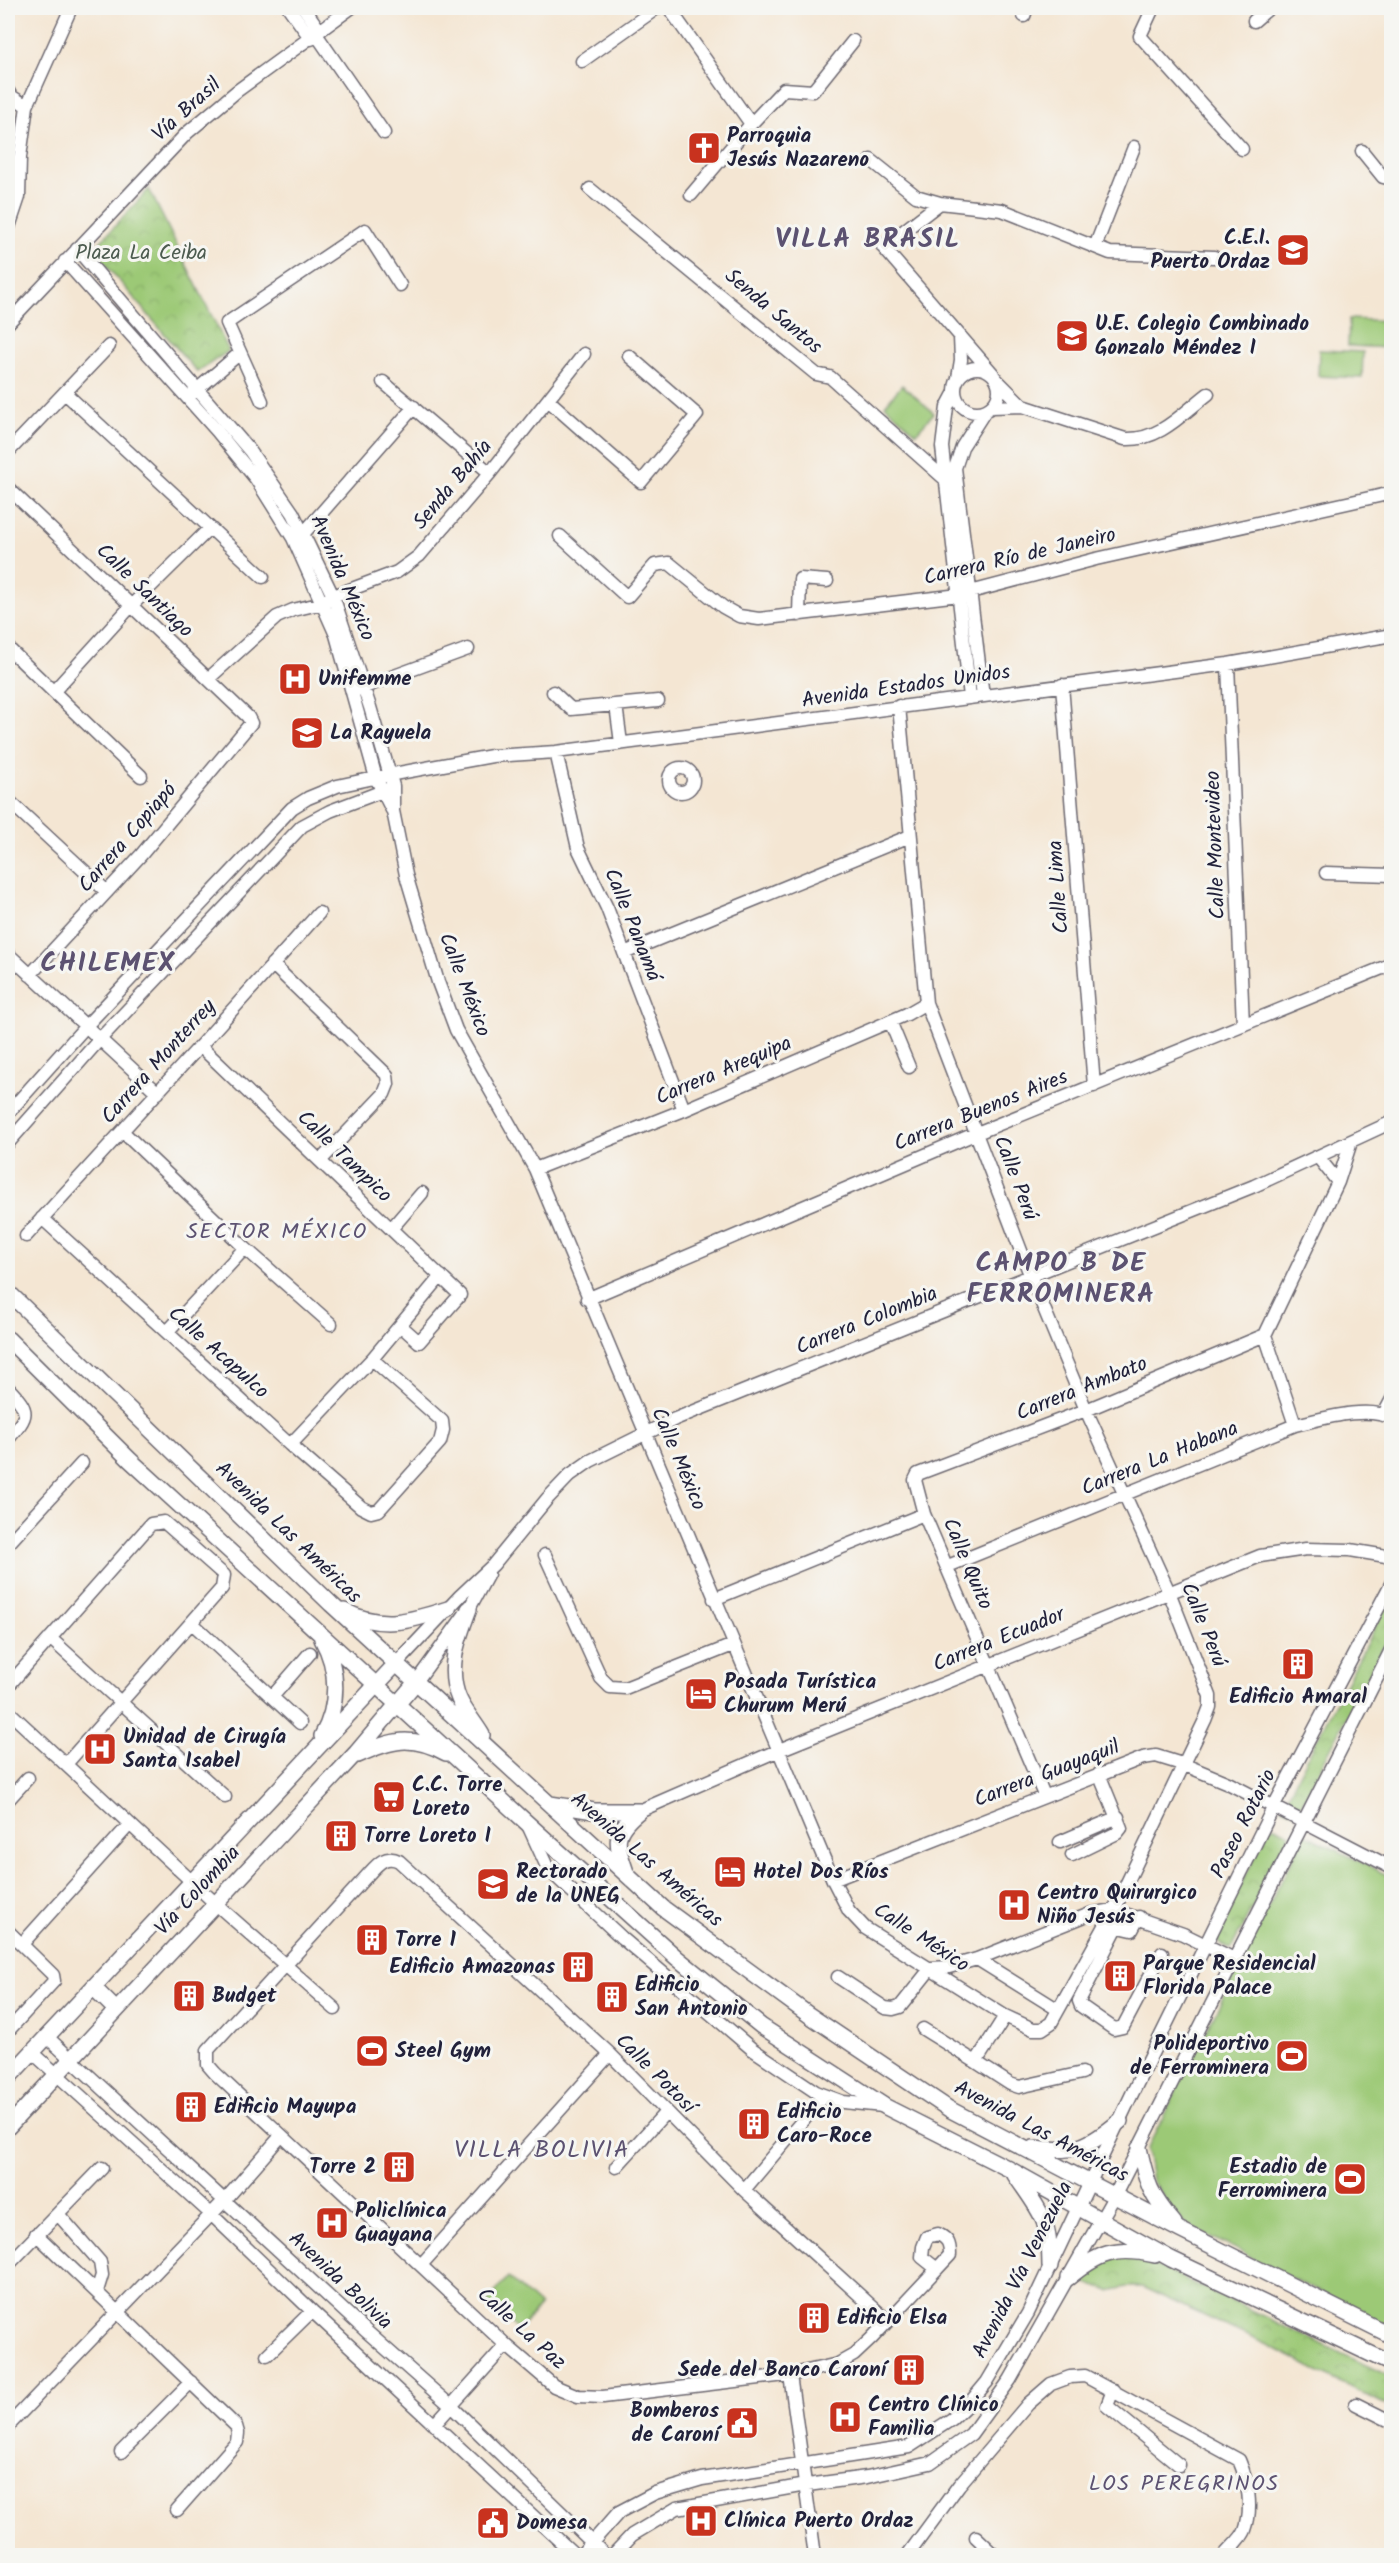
<svg xmlns="http://www.w3.org/2000/svg" width="1399" height="2563" font-family="Kalam,sans-serif">
<defs>
<pattern id="park-crowns" width="20" height="18" patternUnits="userSpaceOnUse" patternTransform="scale(1.5)"><rect width="20" height="18" fill="#9cc976"/><path d="M2 6a3 3 0 1 1 6 0M12 15a3 3 0 1 1 6 0" fill="none" stroke="#86ac67"/></pattern>
</defs>
<rect width="100%" height="100%" fill="#f6f6f2"/>
<filter id="ink" filterUnits="userSpaceOnUse"><feTurbulence type="fractalNoise" baseFrequency=".0167" numOctaves="2"/><feDisplacementMap in="SourceGraphic" scale="12" xChannelSelector="R" yChannelSelector="G"/><feConvolveMatrix kernelMatrix="1 2 1 2 8 2 1 2 1" color-interpolation-filters="sRGB"/></filter>
<filter id="wash" filterUnits="userSpaceOnUse"><feTurbulence type="fractalNoise" baseFrequency=".008" numOctaves="4" result="noise"/><feDisplacementMap in="SourceGraphic" scale="24" xChannelSelector="R" yChannelSelector="G"/><feGaussianBlur stdDeviation="1.35" result="paint"/><feColorMatrix in="noise" values="0 0 0 0 0 0 0 0 0 0 0 0 0 0 0 0 0 1.4 0 .05"/><feComposite in="paint" operator="in"/></filter>
<g filter="url(#wash)">
<rect width="100%" height="100%" fill="#f4e6d3"/>
<path fill="#9cc976" stroke="#5f7658" stroke-width="1.5" d="M1349,319L1391,321V348L1348,346Z
M1319,350L1363,352L1362,378L1318,376Z
M902,385L934,413L916,433L885,405Z
M1305,1834L1391,1877V2329L1184,2223L1169,2207L1152,2181L1147,2149Z
M508,2277L540,2306L519,2330L487,2302Z"/>
<path fill="url(#park-crowns)" stroke="#5f7658" stroke-width="1.5" d="M149,189L229,351L197,372L93,250Z
M1391,1596V1633L1297,1813L1282,1807Z
M1271,1825L1290,1834L1231,1949L1213,1940Z
M1118,2255L1162,2268L1391,2377V2408L1267,2345L1142,2287H1127L1109,2291L1077,2280L1090,2265Z"/>
</g>
<g filter="url(#ink)">
<g fill="none" stroke-linecap="round" stroke-linejoin="round">
<g stroke="#6c6770" stroke-width="15">
<path id="minor" d="M289,8L311,39
M304,8L320,31
M669,8L751,124
M1153,8L1140,36L1242,149
M1024,16L1027,8
M1254,21L1269,8
M316,34L384,133
M582,61L657,8
M8,91L11,96L27,106
M1362,151L1383,177L1392,179
M871,160L916,196L940,203L1002,210L1110,253L1214,257
M590,189L816,374L830,377L946,480L957,486
M691,195L751,124L784,89L813,91L853,41
M940,203L883,247L993,374
M8,230L19,197L20,157L27,106L71,8
M1095,247L1134,147
M77,249L250,451L293,513L333,596L370,707L393,786V811L406,875L438,982L456,1030L535,1169L833,1880L849,1911L865,1928L1005,2016L1033,2029H1042L1051,2023L1114,1910L1205,1720L1210,1707V1696L1169,1592L1086,1410L1031,1277L926,1003L899,706
M65,261L217,431L256,479L293,538L336,635L376,778L392,810
M8,323L187,133L237,91L351,8
M955 390a22 22 0 1 1 44 0a22 22 0 1 1-44 0Z
M958,378L961,360L960,337
M997,380L1023,406
M383,382L490,473
M955,392L947,407L942,447L970,697
M65,393L263,577
M193,393L240,353
M548,400L641,482L697,415L629,356
M262,401L227,323L365,230L400,285
M991,407L1023,406L1125,439C1159,441 1182,414 1208,394
M8,452L109,346
M8,488L248,717L251,723L141,855L30,975
M303,534L414,407
M560,536L627,597L655,565L669,563L723,607L739,616L759,619L959,595L1096,559L1392,493
M799,615L800,579L827,581
M8,648L141,776
M1228,664L1243,1025
M208,679L277,617L293,610L323,603L333,596L397,572L419,556L490,473L584,354
M1062,685L1094,1086
M356,690L468,649
M54,691L132,605L210,528
M553,692L571,709L658,701
M983,696L955,468L962,447L985,411
M616,705L621,743
M556,752L578,848L607,908L684,1110
M669 780a12 12 0 1 1 24 0a12 12 0 1 1-24 0Z
M8,800L107,892
M1326,873L1392,875
M624,953L910,836
M8,954L158,1093
M272,964L387,1075L388,1084L384,1094L320,1161
M890,1021L909,1067
M200,1046L460,1295L419,1342L401,1326
M8,1113L86,1026L292,808L308,798L337,786L388,775L492,756L556,752L1228,664L1392,635
M123,1132L245,1248L331,1324
M8,1143L100,1039L302,826L330,811L388,789
M1318,1157L1338,1182
M535,1169L684,1110L907,1014L926,1003
M42,1218L290,1445L361,1507L371,1512L379,1510L440,1442L443,1430L442,1421L372,1359
M391,1229L422,1193
M26,1236L200,1046L319,913
M587,1299L977,1133L1392,964
M167,1332L245,1248
M8,1388C31,1412 29,1415 8,1439
M1384,1414L1392,1399
M1295,1425L1265,1335L1338,1182L1351,1142
M290,1445L372,1359L441,1276
M8,1544L82,1463
M545,1555L601,1678L610,1687L625,1688L733,1645
M948,1566L1295,1425C1322,1419 1366,1405 1392,1418
M714,1599L924,1514
M192,1623L300,1723
M50,1638L225,1797
M396,1664L460,1596L493,1565L547,1499L570,1475L590,1461L675,1419L1254,1186L1392,1122
M416,1682L469,1609L488,1574
M8,1686L151,1524L164,1522L224,1575L222,1588L66,1764
M272,1697L310,1653
M8,1711L216,1904L335,2009
M1044,1795L924,1514L915,1480L918,1474L1086,1410L1265,1335
M8,1800L28,1778
M639,1811L779,1750L1260,1556L1306,1549L1350,1550L1392,1557
M527,1823L548,1869L622,1938L752,2049L816,2092L843,2102L883,2106
M1060,1842L1118,1817
M1072,1855L1117,1833L1121,1828L1099,1774
M833,1880L1143,1758L1156,1756L1185,1765L1228,1783L1392,1868
M1139,1917L1132,1930L1119,1927L1116,1929L1079,2001L1081,2006L1114,2029L1123,2027L1162,1953
M8,1931L53,1975L54,1981L8,2031
M22,1944L130,1824
M977,1959L1057,2009
M838,1977L885,2008L893,2009L900,2007L931,1968L949,1967L977,1959L1090,1914L1114,1910L1183,1934L1234,1959
M1005,2016L976,2062L1010,2084L1019,2087L1082,2073
M923,2029L976,2062
M46,2036L366,2331L451,2406L606,2556
M32,2052L211,2214L312,2311L576,2556
M616,2167L666,2112
M744,2190L824,2095
M58,2214L100,2262L102,2275L97,2291
M36,2234L236,2426L238,2433L237,2442L177,2510
M8,2265L102,2168
M421,2265L610,2054
M888,2321L744,2190L610,2054L399,1861C383,1853 375,1868 364,1879L208,2050V2065L215,2073L506,2345L554,2386L578,2396L603,2397L794,2374L838,2364L854,2355L871,2339L950,2255C950,2243 948,2239 938,2234L927,2237L923,2247L922,2257L937,2269
M267,2355L312,2311
M790,2375L815,2556
M1113,2390L1107,2406L1179,2465
M1356,2404L1392,2422
M434,2425L506,2345
M8,2426L225,2200L281,2136
M121,2452L191,2382
M976,2537L996,2556
M580,2556L619,2512L655,2493L702,2479L909,2447L952,2419L972,2400L987,2382L1028,2313L1131,2096L1274,1806L1392,1582
M612,2556L632,2535L677,2508L800,2486L867,2477L930,2463L971,2434L1010,2380L1115,2195L1392,1648
M907,2556L959,2485L1028,2404L1051,2384L1070,2377L1085,2376L1239,2460C1248,2481 1253,2508 1245,2530C1242,2539 1230,2548 1224,2556"/>
</g>
<g stroke="#6c6770" stroke-width="18">
<path id="major" d="M8,1292L331,1604L663,1908L809,2015L949,2109L1180,2230L1392,2336
M8,1339L130,1460L526,1822L677,1958L761,2026L886,2107L1011,2170L1171,2259L1392,2364
M469,1609C458,1638 446,1669 459,1699C465,1712 475,1723 482,1735
M344,1611C381,1630 411,1621 448,1609
M322,1639C339,1669 339,1706 322,1736
M358,1755C391,1740 411,1734 446,1753
M550,1804L594,1811H639
M627,1875C616,1843 611,1834 639,1811
M93,1987L116,2010
M8,2078L396,1664
M8,2127L356,1753L416,1682
M1033,2148C1075,2153 1088,2148 1120,2121
M1139,2148C1147,2184 1150,2195 1174,2223
M1015,2175C1041,2213 1050,2219 1050,2266
M1068,2278C1098,2253 1116,2246 1155,2255"/>
</g>
<use href="#minor" stroke="#fff" stroke-width="12"/>
<use href="#major" stroke="#fff" stroke-width="15"/>
</g>
</g>
<defs>
<g id="church-square" transform="scale(1.725)"><rect x="-9" y="-9" width="18" height="18" rx="4" fill="#c8321e" stroke="#f6f6f2"/><path d="M-1.2-6h2.4v3.5h3.3v2.4h-3.3V6h-2.4V-.1h-3.3v-2.4h3.3Z" fill="#fff"/></g>
<g id="school-square" transform="scale(1.725)"><rect x="-9" y="-9" width="18" height="18" rx="4" fill="#c8321e" stroke="#f6f6f2"/><path d="M0-5L7-2L0 1L-7-2ZM-4 1L0 2.5L4 1V4Q0 6-4 4Z" fill="#fff"/></g>
<g id="hospital-square" transform="scale(1.725)"><rect x="-9" y="-9" width="18" height="18" rx="4" fill="#c8321e" stroke="#f6f6f2"/><path d="M-5-5h3v3.5h4V-5h3V5h-3V1.5h-4V5h-3Z" fill="#fff"/></g>
<g id="building-square" transform="scale(1.725)"><rect x="-9" y="-9" width="18" height="18" rx="4" fill="#c8321e" stroke="#f6f6f2"/><path d="M-4-6H4V6H1V3H-1V6H-4ZM-2.5-4.3h1.7v1.8h-1.7ZM.8-4.3h1.7v1.8H.8ZM-2.5-1h1.7V.8h-1.7ZM.8-1h1.7V.8H.8Z" fill="#fff"/></g>
<g id="hotel-square" transform="scale(1.725)"><rect x="-9" y="-9" width="18" height="18" rx="4" fill="#c8321e" stroke="#f6f6f2"/><path d="M-6-4.5h1.5V1H6V5H4.5V3h-9V5H-6ZM-4 0a1.8 1.8 0 1 1 3.6 0ZM.5 0V-2.5h3Q6-2.5 6 0Z" fill="#fff"/></g>
<g id="supermarket-square" transform="scale(1.725)"><rect x="-9" y="-9" width="18" height="18" rx="4" fill="#c8321e" stroke="#f6f6f2"/><path d="M-6-5.5h2.5l.6 2H6L4.5 2H-2.5L-4.4-4H-6ZM-1.5 3.2a1.3 1.3 0 1 0 .1 0ZM3 3.2a1.3 1.3 0 1 0 .1 0Z" fill="#fff"/></g>
<g id="university-square" transform="scale(1.725)"><rect x="-9" y="-9" width="18" height="18" rx="4" fill="#c8321e" stroke="#f6f6f2"/><path d="M0-5L7-2L0 1L-7-2ZM-4 1L0 2.5L4 1V4Q0 6-4 4Z" fill="#fff"/></g>
<g id="stadium-square" transform="scale(1.725)"><rect x="-9" y="-9" width="18" height="18" rx="4" fill="#c8321e" stroke="#f6f6f2"/><path d="M0-5a6.5 5 0 1 0 0 10a6.5 5 0 1 0 0-10ZM-3.5-1.8h7v3.6h-7Z" fill="#fff"/></g>
<g id="civic-square" transform="scale(1.725)"><rect x="-9" y="-9" width="18" height="18" rx="4" fill="#c8321e" stroke="#f6f6f2"/><path d="M-.6-6.5H3V-4.5H.6V-3L4-1V1h2V6H-6V1h2V-1L-.6-3ZM-1.2 2.5V6h2.4V2.5Z" fill="#fff"/></g>
</defs>
<g fill-rule="evenodd">
<use href="#church-square" x="704" y="148"/>
<use href="#school-square" x="1293" y="250"/>
<use href="#school-square" x="1072" y="336"/>
<use href="#hospital-square" x="295" y="679"/>
<use href="#school-square" x="307" y="733"/>
<use href="#building-square" x="1298" y="1664"/>
<use href="#hotel-square" x="701" y="1694"/>
<use href="#hospital-square" x="100" y="1749"/>
<use href="#supermarket-square" x="389" y="1797"/>
<use href="#building-square" x="341" y="1836"/>
<use href="#hotel-square" x="730" y="1872"/>
<use href="#university-square" x="493" y="1884"/>
<use href="#hospital-square" x="1014" y="1905"/>
<use href="#building-square" x="372" y="1940"/>
<use href="#building-square" x="578" y="1967"/>
<use href="#building-square" x="1120" y="1976"/>
<use href="#building-square" x="189" y="1996"/>
<use href="#building-square" x="612" y="1997"/>
<use href="#stadium-square" x="372" y="2051"/>
<use href="#stadium-square" x="1292" y="2056"/>
<use href="#building-square" x="191" y="2107"/>
<use href="#building-square" x="754" y="2124"/>
<use href="#building-square" x="399" y="2167"/>
<use href="#stadium-square" x="1350" y="2179"/>
<use href="#hospital-square" x="332" y="2223"/>
<use href="#building-square" x="814" y="2318"/>
<use href="#building-square" x="909" y="2370"/>
<use href="#hospital-square" x="845" y="2417"/>
<use href="#civic-square" x="742" y="2423"/>
<use href="#hospital-square" x="701" y="2521"/>
<use href="#civic-square" x="493" y="2523"/>
</g>
<g text-anchor="middle" dominant-baseline="central" stroke-width="6" stroke-linejoin="round" paint-order="stroke">
<g font-size="21" fill="#22223b" stroke="#f6f6f2">
<text transform="translate(187 110) rotate(-42)">Vía Brasil</text>
<text transform="translate(773 312) rotate(40)">Senda Santos</text>
<text transform="translate(453 485) rotate(-50)">Senda Bahía</text>
<text transform="translate(1020 557) rotate(-13)">Carrera Río de Janeiro</text>
<text transform="translate(342 578) rotate(67)">Avenida México</text>
<text transform="translate(144 591) rotate(44)">Calle Santiago</text>
<text transform="translate(906 687) rotate(-8)">Avenida Estados Unidos</text>
<text transform="translate(128 838) rotate(-49)">Carrera Copiapó</text>
<text transform="translate(1216 845) rotate(-92)">Calle Montevideo</text>
<text transform="translate(1059 887) rotate(-94)">Calle Lima</text>
<text transform="translate(632 925) rotate(68)">Calle Panamá</text>
<text transform="translate(464 985) rotate(69)">Calle México</text>
<text transform="translate(159 1062) rotate(-48)">Carrera Monterrey</text>
<text transform="translate(724 1071) rotate(-23)">Carrera Arequipa</text>
<text transform="translate(981 1111) rotate(-22)">Carrera Buenos Aires</text>
<text transform="translate(344 1157) rotate(44)">Calle Tampico</text>
<text transform="translate(1015 1178) rotate(69)">Calle Perú</text>
<text transform="translate(867 1321) rotate(-22)">Carrera Colombia</text>
<text transform="translate(218 1353) rotate(42)">Calle Acapulco</text>
<text transform="translate(1082 1389) rotate(-22)">Carrera Ambato</text>
<text transform="translate(678 1459) rotate(67)">Calle México</text>
<text transform="translate(1160 1459) rotate(-22)">Carrera La Habana</text>
<text transform="translate(288 1533) rotate(44)">Avenida Las Américas</text>
<text transform="translate(967 1564) rotate(67)">Calle Quito</text>
<text transform="translate(1203 1625) rotate(68)">Calle Perú</text>
<text transform="translate(999 1640) rotate(-22)">Carrera Ecuador</text>
<text transform="translate(1047 1774) rotate(-21)">Carrera Guayaquil</text>
<text transform="translate(1244 1824) rotate(-63)">Paseo Rotario</text>
<text transform="translate(646 1860) rotate(41)">Avenida Las Américas</text>
<text transform="translate(198 1891) rotate(-47)">Vía Colombia</text>
<text transform="translate(921 1938) rotate(33)">Calle México</text>
<text transform="translate(655 2074) rotate(45)">Calle Potosí</text>
<text transform="translate(1041 2132) rotate(28)">Avenida Las Américas</text>
<text transform="translate(1023 2270) rotate(-63)">Avenida Vía Venezuela</text>
<text transform="translate(340 2281) rotate(43)">Avenida Bolivia</text>
<text transform="translate(521 2329) rotate(42)">Calle La Paz</text>
</g>
<g font-size="21" font-weight="bold" fill="#22223b" stroke="#f6f6f2" text-anchor="start">
<text x="727" y="136">Parroquia<tspan x="727" dy="24">Jesús Nazareno</tspan></text>
<text x="1270" y="238" text-anchor="end">C.E.I.<tspan x="1270" dy="24">Puerto Ordaz</tspan></text>
<text x="1095" y="324">U.E. Colegio Combinado<tspan x="1095" dy="24">Gonzalo Méndez I</tspan></text>
<text x="318" y="679">Unifemme</text>
<text x="330" y="733">La Rayuela</text>
<text x="724" y="1682">Posada Turística<tspan x="724" dy="24">Churum Merú</tspan></text>
<text x="1298" y="1697" text-anchor="middle">Edificio Amaral</text>
<text x="123" y="1737">Unidad de Cirugía<tspan x="123" dy="24">Santa Isabel</tspan></text>
<text x="412" y="1785">C.C. Torre<tspan x="412" dy="24">Loreto</tspan></text>
<text x="364" y="1836">Torre Loreto I</text>
<text x="516" y="1872">Rectorado<tspan x="516" dy="24">de la UNEG</tspan></text>
<text x="753" y="1872">Hotel Dos Ríos</text>
<text x="1037" y="1893">Centro Quirurgico<tspan x="1037" dy="24">Niño Jesús</tspan></text>
<text x="395" y="1940">Torre 1</text>
<text x="1143" y="1964">Parque Residencial<tspan x="1143" dy="24">Florida Palace</tspan></text>
<text x="555" y="1967" text-anchor="end">Edificio Amazonas</text>
<text x="635" y="1985">Edificio<tspan x="635" dy="24">San Antonio</tspan></text>
<text x="212" y="1996">Budget</text>
<text x="1269" y="2044" text-anchor="end">Polideportivo<tspan x="1269" dy="24">de Ferrominera</tspan></text>
<text x="395" y="2051">Steel Gym</text>
<text x="214" y="2107">Edificio Mayupa</text>
<text x="777" y="2112">Edificio<tspan x="777" dy="24">Caro-Roce</tspan></text>
<text x="376" y="2167" text-anchor="end">Torre 2</text>
<text x="1327" y="2167" text-anchor="end">Estadio de<tspan x="1327" dy="24">Ferrominera</tspan></text>
<text x="355" y="2211">Policlínica<tspan x="355" dy="24">Guayana</tspan></text>
<text x="837" y="2318">Edificio Elsa</text>
<text x="886" y="2370" text-anchor="end">Sede del Banco Caroní</text>
<text x="868" y="2405">Centro Clínico<tspan x="868" dy="24">Familia</tspan></text>
<text x="719" y="2411" text-anchor="end">Bomberos<tspan x="719" dy="24">de Caroní</tspan></text>
<text x="724" y="2521">Clínica Puerto Ordaz</text>
<text x="516" y="2523">Domesa</text>
</g>
<g font-size="21" fill="#4d5c50" stroke="#f6f6f2">
<text x="141" y="253">Plaza La Ceiba</text>
</g>
<g font-size="22" letter-spacing="1.5" fill="#5c5271" stroke="#f6f6f2">
<text x="277" y="1232">SECTOR MÉXICO</text>
<text x="1184" y="2484">LOS PEREGRINOS</text>
</g>
<g font-size="24" letter-spacing="1.5" fill="#5c5271" stroke="#f6f6f2">
<text x="542" y="2150">VILLA BOLIVIA</text>
</g>
<g font-size="27" font-weight="bold" letter-spacing="1.5" fill="#5c5271" stroke="#f6f6f2">
<text x="868" y="239">VILLA BRASIL</text>
<text x="108" y="963">CHILEMEX</text>
<text x="1061" y="1263">CAMPO B DE<tspan x="1061" dy="31">FERROMINERA</tspan></text>
</g>
</g>
<rect width="1399" height="2563" fill="none" stroke="#f6f6f2" stroke-width="30"/>
</svg>
